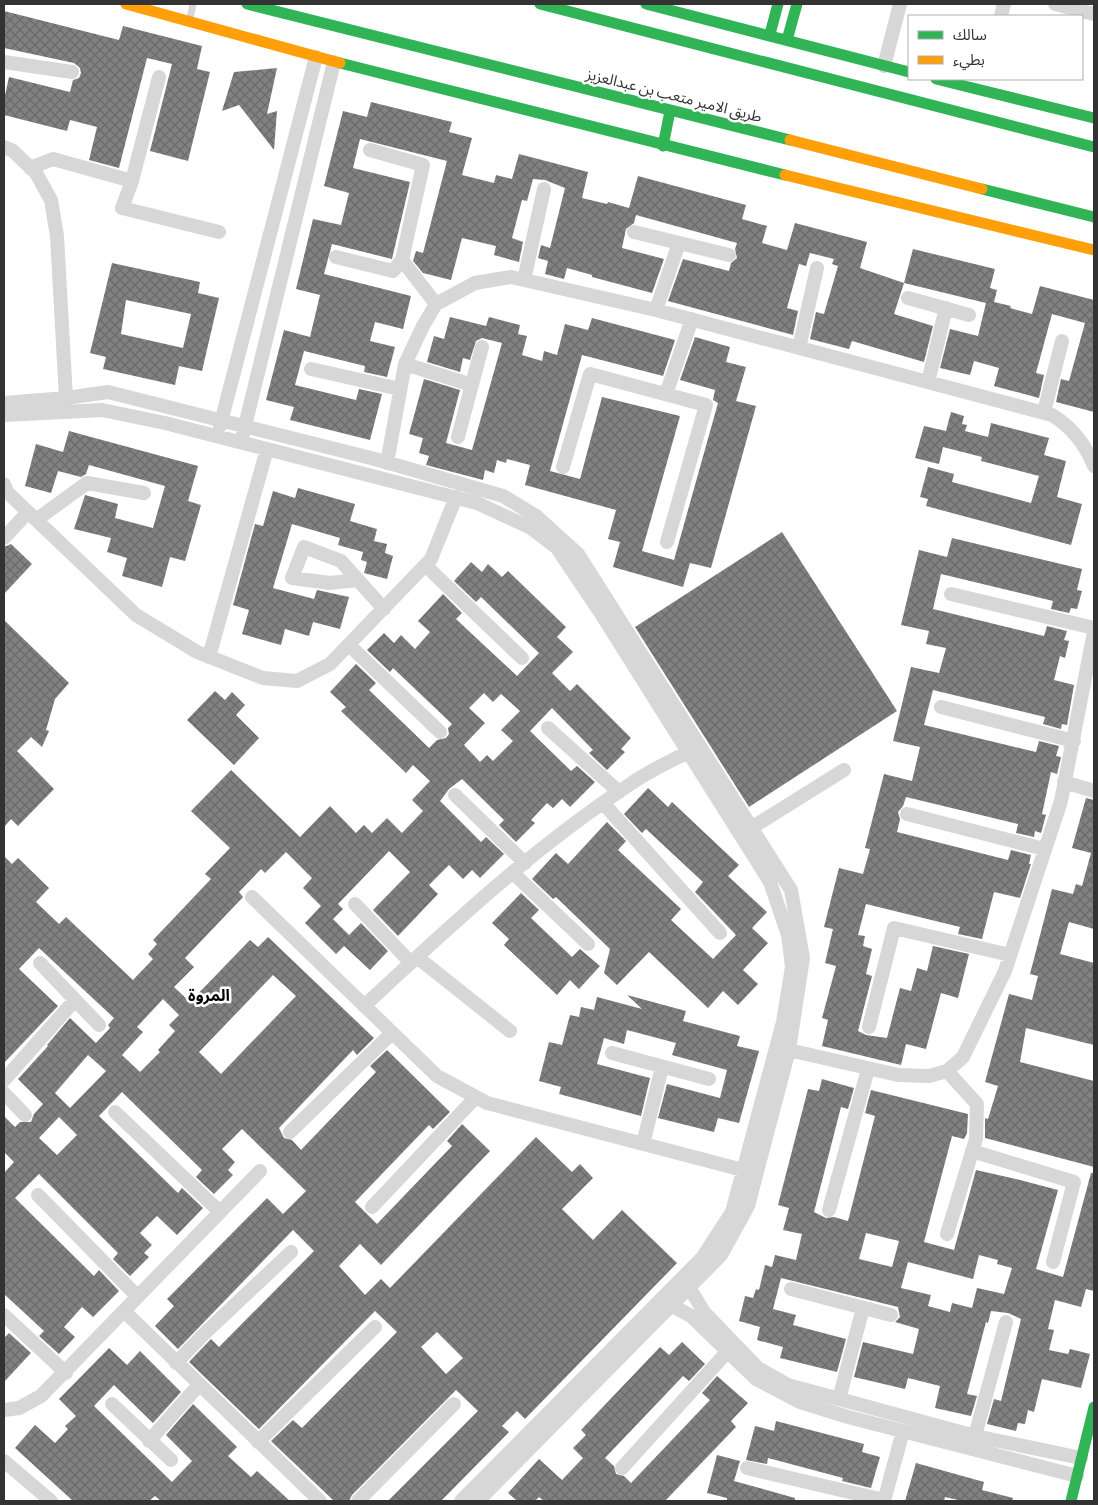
<svg xmlns="http://www.w3.org/2000/svg" width="1098" height="1505" font-family="'Source Sans 3','Noto Sans Arabic',sans-serif">
<defs>
<pattern id="building-cross-hatch" width="8" height="8" patternUnits="userSpaceOnUse" patternTransform="scale(1.25)"><rect width="8" height="8" fill="#818181"/><path d="M0 0l8 8M0 8l8-8" fill="none" stroke="#6a6a6a"/></pattern>
</defs>
<rect width="100%" height="100%" fill="#fff"/>
<path fill="url(#building-cross-hatch)" fill-rule="evenodd" d="M4,11L119,40L123,26L202,46L197,69L210,72L188,161L150,151L172,64L147,58L119,168L89,160L97,127L70,120L67,131L4,115V100L9,77L70,92L73,80L79,78L81,73L80,68L74,63L4,48Z
M277,68L267,114L277,111L274,150L239,105L222,111L234,72Z
M371,102L452,122L449,132L472,138L462,175L494,183L496,175L512,179L519,154L588,172L582,198L607,204L608,202L629,208L638,176L746,205L742,219L767,226L762,243L787,250L795,223L867,242L860,268L904,283L894,314L933,326L924,362L852,341L849,349L810,339L816,312L824,314L838,266L832,264L834,259L810,253L806,266L799,264L787,308L798,311L793,335L668,301L683,259L729,271L731,263L737,258L735,249L737,243L636,215L634,223L626,229L622,248L664,259L652,293L592,277V275L567,268L564,279L545,274L548,261L538,258L541,245L550,248L565,188L545,180L533,179L527,201L522,200L512,238L523,242L519,262L494,255L496,246L462,238L451,280L423,273L413,261L416,251L423,253L447,161L360,139L353,168L410,182L392,259L332,244L324,274L411,296L403,329L375,322L370,341L395,347L387,377L364,372L365,366L304,351L295,385L356,400L359,389L382,394L370,440L290,420L294,407L266,400L284,330L310,337L320,295L296,289L313,219L341,225L349,193L324,186L343,111L367,117Z
M913,249L995,269L990,288L997,290L994,302L1011,306L1010,308L1032,314L1040,286L1094,300V412L1056,402L1061,379L1069,381L1085,323L1052,314L1036,373L1044,375L1039,398L994,386L999,368L974,361L970,375L940,368L950,329L978,336L986,303L904,283Z
M112,263L200,282L198,293L219,298L202,371L179,366L175,385L103,369L106,357L90,353ZM126,300L191,314L183,348L121,334Z
M450,317L486,326L489,317L520,325L518,334L527,336L522,355L542,361L544,351L557,355L565,324L588,330L592,318L675,340L663,376L582,355L550,471L580,479L602,397L680,416L642,551L674,560L718,403L713,400L715,390L680,380L695,337L730,347L726,362L746,367L736,401L756,406L711,568L690,563L683,587L613,567L620,542L608,539L616,510L525,485L530,465L507,459L506,463L497,460L494,473L485,470L483,480L426,465L429,456L419,453L423,438L409,434L424,379L460,390L446,443L472,450L502,343L482,338L476,341L470,360L463,358L460,372L427,362L434,336L444,339Z
M951,412L964,416L962,424L967,425L965,431L988,437L991,423L1049,438L1044,455L1066,461L1057,497L1082,504L1071,545L926,506L928,499L920,497L928,467L954,474L952,482L1031,503L1039,476L981,461L982,457L943,447L939,464L915,458L924,426L946,431Z
M69,431L198,466L188,501L201,505L185,561L170,557L162,587L122,576L127,558L107,552L111,538L74,529L85,495L118,504L115,518L153,528L165,486L89,465L86,474L81,477L58,471L51,493L25,486L36,444L63,452Z
M298,488L355,504L350,521L377,529L374,541L387,544L385,553L393,556L387,579L364,573L367,562L361,560L363,552L338,545L340,538L292,524L273,588L314,599L317,590L349,597L340,629L313,622L309,636L285,629L281,645L242,634L249,610L233,605L255,524L263,526L273,491L295,498Z
M782,532L897,711L749,807L635,627Z
M952,538L1082,569L1077,590L1082,591L1077,609L1071,608L1069,613L1051,609L1053,601L941,574L933,609L1044,636L1047,626L1067,631L1064,640L1069,641L1065,658L1060,656L1054,680L1074,685L1067,725L1062,724L1061,729L1043,724L1045,717L933,690L924,725L1036,752L1039,741L1059,746L1056,756L1061,757L1057,774L1051,772L1042,814L1046,815L1041,833L1035,831L1034,837L1016,833L1018,824L906,797L903,806L898,812L900,819L897,832L1008,860L1011,850L1031,855L1029,864H1031L1020,898L994,892L982,939L958,934L960,927L866,904L858,935L865,936L863,946L872,949L866,974L872,976L858,1031L866,1035L887,1038L900,988L911,991L917,968L927,971L933,946L969,954L958,998L941,993L926,1049L906,1044L901,1065L822,1046L828,1020L822,1018L836,966L825,963L833,929L824,927L839,868L863,874L870,849L865,848L884,774L912,781L920,747L893,741L911,667L939,673L946,648L926,644L929,631L901,625L919,550L947,557Z
M11,544L32,564L4,594V547Z
M471,562L482,572L488,564L502,577L508,571L566,627L557,637L573,652L552,673L570,691L577,684L631,738L621,749L625,752L607,770L589,753L593,750L552,708L530,731L571,771L577,766L595,782L570,807L562,799L553,808L547,803L531,820L535,823L516,842L499,825L504,820L462,779L449,789L440,801L481,842L486,837L504,854L480,878L472,870L463,879L449,865L429,885L438,894L398,936L373,910L410,872L389,851L338,904L343,909L333,919L349,935L361,923L388,951L370,970L344,946L336,954L305,923L321,906L303,888L312,878L286,852L265,873L261,869L239,892L243,897L185,958L194,967L174,987L190,1002L250,940L258,947L268,937L374,1038L357,1055L353,1050L279,1128L284,1138L292,1140L301,1150L376,1072L370,1066L387,1050L450,1112L433,1129L429,1125L355,1202L377,1224L452,1146L447,1141L462,1124L490,1151L381,1265L360,1244L339,1266L365,1295L381,1279L390,1288L536,1137L572,1172L580,1164L593,1178L562,1209L593,1240L622,1210L677,1263L525,1419L517,1411L502,1426L509,1432L441,1501H388L478,1411L456,1390L352,1495L349,1501H334L271,1441L293,1420L302,1428L397,1332L375,1311L259,1429L189,1362L211,1339L219,1347L314,1251L293,1230L178,1349L155,1326L174,1306L167,1299L267,1198L283,1214L306,1191L242,1129L222,1149L235,1162L228,1170L233,1175L214,1194L196,1177L202,1170L122,1092L99,1116L178,1193L182,1188L203,1208L177,1235L157,1216L140,1233L152,1245L144,1253L149,1257L130,1276L113,1259L118,1253L39,1174L15,1198L94,1276L99,1270L119,1291L93,1317L82,1307L64,1327L75,1337L59,1354L39,1336L44,1331L4,1294V1173L14,1162L4,1152V1116L15,1127L20,1122H31L34,1114L43,1104L18,1079L48,1046L47,1045L70,1018L96,1043L110,1028L108,1025L114,1018L39,948L19,969L58,1006L4,1063V856L12,864L18,858L49,888L36,902L59,924L66,917L133,980L153,959L148,954L157,944L153,940L211,879L205,874L230,848L191,811L231,770L300,837L330,806L356,833L364,825L372,833L387,818L402,833L423,811L412,800L430,781L413,765L406,773L341,711L346,707L330,692L356,664L376,683L369,690L429,748L437,740L446,738L449,734L448,728L452,724L393,668L390,672L367,650L384,633L394,643L401,635L415,649L430,632L418,621L443,594L462,613L456,619L517,676L539,653L481,597L476,602L454,581ZM484,693L493,702L501,694L520,711L501,730L513,741L493,761L487,755L480,762L464,745L485,723L469,708ZM273,975L296,996L221,1074L199,1052ZM163,999L179,1015L169,1025L175,1031L158,1050L160,1052L140,1072L122,1055L143,1032L137,1027ZM88,1055L106,1071L70,1108L55,1093ZM59,1117L77,1135L57,1155L39,1138ZM437,1332L463,1358L446,1374L421,1347Z
M4,620L69,683L55,699L46,730L49,731L42,747L31,737L17,751L54,789L18,826L11,819L4,827Z
M215,691L225,700L232,692L245,705L236,715L259,738L234,765L187,720Z
M648,788L668,807L672,802L739,865L728,876L767,912L752,928L768,943L743,970L758,984L738,1005L723,991L708,1008L649,952L617,985L604,973L610,949L556,897L553,899L532,879L556,853L568,864L607,822L626,841L618,850L681,909L671,920L713,959L736,935L695,892L703,882L646,829L642,833L624,814Z
M1086,798L1094,800V929L1069,922L1060,954L1094,963V1045L1026,1028L1020,1062L1094,1081V1167L985,1138V1118L988,1119L998,1086L985,1082L1009,994L1032,1000L1038,976L1030,974L1052,889L1073,894L1076,884L1082,886L1091,853L1072,848Z
M521,893L539,910L531,918L572,957L580,949L600,966L579,989L570,980L557,995L504,945L509,939L492,923Z
M627,995L686,1011L683,1021L740,1036L737,1046L759,1051L739,1123L718,1118L714,1132L658,1118L667,1084L720,1098L727,1070L672,1055L676,1043L627,1030L624,1044L604,1038L597,1064L650,1078L641,1116L559,1094L561,1087L539,1081L549,1042L562,1045L570,1015L579,1017L581,1007L594,1010L597,997L642,1009Z
M822,1079L854,1088L848,1109L841,1107L814,1212L826,1218L834,1217L848,1221L875,1116L865,1113L871,1090L968,1114L967,1133L964,1139L952,1136L924,1242L954,1250L976,1170L1020,1180L1058,1190L1036,1269L1063,1277L1091,1173H1094V1291L1086,1289L1081,1307L1055,1300L1048,1329L1054,1330L1049,1350L1068,1354L1070,1349L1090,1354L1081,1388L1042,1379L1034,1412L1028,1410L1025,1424L1018,1423L1016,1431L987,1424L994,1399L1001,1401L1021,1319L1008,1313L991,1311L988,1323L986,1322L967,1394L977,1396L971,1416L935,1408L940,1386L908,1378L905,1389L854,1377L863,1342L913,1354L919,1329L895,1322L900,1317L898,1307L781,1278L773,1309L796,1315L793,1325L846,1339L837,1372L780,1358L783,1347L757,1340L760,1327L739,1321L745,1296L753,1298L756,1289L759,1290L765,1265L772,1267L775,1255L796,1260L802,1234L783,1230L789,1208L778,1205L808,1089L819,1091ZM866,1233L899,1241L892,1267L859,1259ZM979,1255L998,1260L997,1264L1012,1268L1004,1294L977,1288L972,1308L952,1303L950,1312L928,1306L931,1295L901,1288L908,1262L973,1279Z
M9,1333L31,1353L4,1382V1338Z
M682,1342L705,1364L689,1381L683,1376L605,1458L614,1466L616,1474L624,1476L631,1483L710,1400L702,1393L717,1376L748,1403L731,1421L736,1427L665,1501H544L539,1497L535,1501H517L508,1493L539,1459L562,1480L583,1458L573,1448L586,1435L581,1430L660,1347L669,1355Z
M109,1348L127,1365L140,1351L181,1392L153,1423L114,1385L94,1406L172,1482L192,1461L166,1435L193,1404L237,1447L228,1456L251,1477L257,1471L290,1501H161L155,1496L149,1501H73L15,1448L35,1425L55,1443L68,1429L65,1426L76,1416L59,1399Z
M776,1421L864,1444L862,1452L880,1457L871,1488L842,1481L843,1478L768,1458L767,1464L746,1460L755,1426L774,1431Z
M717,1455L740,1461L734,1481L795,1498V1501H727V1498L707,1493Z
M916,1463L984,1482L982,1490L1013,1498L1012,1501H962L945,1497L944,1501H905Z"/>
<g fill="none" stroke-linecap="round" stroke-linejoin="round">
<path stroke="#d7d7d7" stroke-width="7" d="M190,18L193,4"/>
<path stroke="#d7d7d7" stroke-width="14" d="M1055,4L1094,14
M1001,16L1004,4
M4,62L72,72
M884,66L900,4
M159,77L132,181L122,208L219,232
M4,147L13,151L36,173L51,200L57,236L66,398
M370,150L423,165L402,260L436,304
M30,168L53,159L132,181
M634,232L729,255
M336,257L393,271L402,260
M524,280L544,189
M908,298L969,315
M656,310L679,243
M799,348L817,268
M405,364L472,385
M311,369L400,389
M928,382L946,308
M666,394L692,319
M4,403L66,398L108,392L375,459L503,496L536,516L578,554L791,890L803,958L789,1050L748,1206L721,1255L478,1501
M1044,412L1062,341
M4,415L102,410L165,423L477,503L531,528L557,548L600,612L770,882L788,935L792,967L783,1022L732,1212L702,1258L461,1501
M220,426L316,57
M243,434L334,62
M458,437L482,347
M387,463L405,364L423,326L436,304L475,283L511,277L656,310L1052,415C1072,427 1085,444 1094,466
M563,467L590,374L706,405L667,542
M4,484L7,492L136,615L197,652L263,678L297,681L330,664L431,559L456,497
M36,520L87,483L144,493
M4,538L28,512
M425,565L522,658
M358,580L330,583L292,578L304,547L341,561L384,609
M951,594L1094,628
M349,645L440,732
M209,657L267,449
M941,707L1074,741
M548,728L619,792
M1064,782L1094,791
M455,795L525,863
M603,803L720,933
M907,814L1044,849
M751,828L844,770
M513,873L588,944
M252,897L437,1076L487,1103L743,1170
M355,904L411,963
M417,957L510,1031
M40,963L99,1025
M364,1006C449,927 534,847 632,783C649,771 669,762 688,752
M869,1027L894,928L1010,955
M789,1050L898,1075L929,1076L947,1071L963,1057L1005,971L1061,801L1094,632
M612,1053L709,1079
M4,1080L75,1000
M4,1093L25,1115
M115,1112L220,1212
M290,1132L392,1033
M643,1144L662,1067
M972,1151L1074,1182L1053,1262
M38,1195L137,1296
M372,1207L476,1097
M829,1210L868,1069
M947,1234L976,1139L977,1104L947,1071
M689,1287L704,1312L758,1368L788,1385L975,1436L1081,1458
M791,1289L891,1315
M671,1305L691,1316L756,1379L800,1402L848,1417L1077,1476
M124,1311L320,1501
M4,1315L66,1373
M176,1363L206,1332L291,1252
M839,1399L863,1308
M112,1404L171,1460
M4,1410L19,1408L41,1396L260,1171
M975,1436L1006,1322
M149,1441L198,1386
M258,1442L375,1327
M4,1461L51,1501
M622,1468L728,1351
M747,1468L884,1500
M358,1501L454,1404
M884,1501L903,1431"/>
<path stroke="#30b455" stroke-width="11" d="M247,4L790,140
M540,4L1094,147
M646,4L909,72
M770,34L778,4
M787,40L797,4
M340,63L785,175
M936,79L1094,118
M663,146L670,111
M982,189L1094,217
M1071,1501L1094,1407"/>
<path stroke="#ff9f0a" stroke-width="11" d="M126,4L340,63
M790,140L982,189
M785,175L1094,250"/>
</g>
<g text-anchor="middle" dominant-baseline="central" stroke-width="5" stroke-linejoin="round" paint-order="stroke">
<g font-size="15" fill="#333" stroke="#fff">
<text transform="translate(674 96) rotate(14)">طريق الامير متعب بن عبدالعزيز</text>
</g>
<g font-size="16" font-weight="bold" fill="#000" stroke="#fff">
<text x="209" y="996">المروة</text>
</g>
</g>
<rect width="1098" height="1505" fill="none" stroke="#333333" stroke-width="10"/>
<rect x="908" y="15" width="175" height="65" fill="#ffffff" stroke="#adadad"/>
<rect x="918" y="31" width="25" height="8" fill="#30b455" stroke="#adadad"/>
<text x="953" y="40" font-size="15" fill="#333333">سالك</text>
<rect x="918" y="56" width="25" height="8" fill="#ff9f0a" stroke="#adadad"/>
<text x="953" y="65" font-size="15" fill="#333333">بطيء</text>
</svg>
